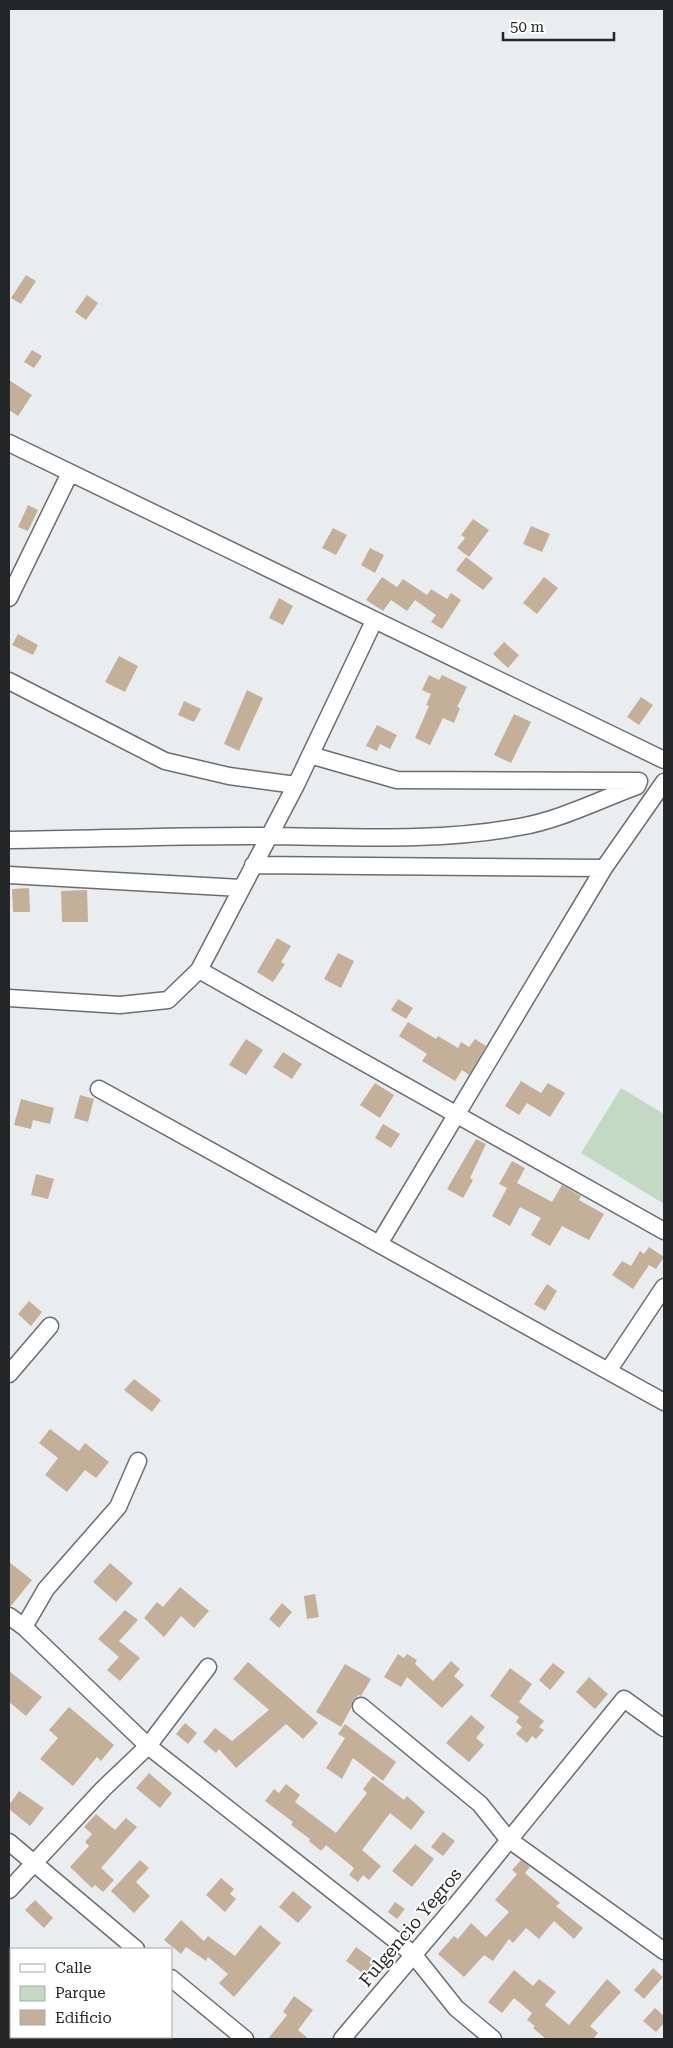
<svg xmlns="http://www.w3.org/2000/svg" width="673" height="2048" font-family="'Roboto Serif',serif">
<rect width="100%" height="100%" fill="#eaedf0"/>
<path fill="#c4d9c3" d="M621,1088L664,1114V1204L581,1153Z"/>
<path fill="#c4b098" d="M26,275L36,281L21,304L11,298Z
M87,295L98,303L86,320L75,312Z
M32,350L42,356L34,368L24,362Z
M9,380L32,395L18,416L9,410Z
M28,505L38,510L28,531L18,527Z
M473,519L489,530L469,557L457,548L465,538L461,535Z
M531,526L550,534L542,552L523,544Z
M333,528L347,535L336,555L322,548Z
M370,548L384,555L375,573L361,565Z
M466,557L493,578L483,590L456,570Z
M382,577L397,587L403,579L427,595L431,589L447,599L451,593L461,600L442,629L431,622L436,615L415,600L407,611L391,600L383,611L366,600Z
M544,577L558,588L537,614L523,603Z
M279,598L293,606L283,625L269,618Z
M18,634L38,645L33,655L12,645Z
M504,642L519,655L508,668L493,654Z
M119,656L138,666L125,692L105,682Z
M429,675L439,680L442,675L467,687L457,707L460,708L454,723L443,718L430,745L415,738L429,706L426,705L431,694L422,690Z
M247,690L263,698L239,751L224,744Z
M641,697L653,705L639,725L627,717Z
M184,701L201,709L194,722L178,715Z
M514,714L531,722L511,763L494,755Z
M377,725L397,735L390,749L380,744L377,751L366,746Z
M29,888L30,912H13L12,889Z
M87,890L88,922H62L61,891Z
M277,938L291,946L281,962L285,964L273,982L257,972Z
M338,953L354,961L341,988L324,979Z
M398,999L413,1008L406,1019L391,1010Z
M408,1022L436,1039L438,1036L458,1048L461,1042L469,1047L475,1039L486,1046L469,1075L462,1070L455,1081L422,1061L427,1054L399,1036Z
M246,1039L263,1050L246,1075L229,1065Z
M283,1052L302,1064L292,1079L273,1067Z
M521,1081L541,1093L548,1083L565,1093L550,1117L527,1103L519,1115L505,1106Z
M375,1083L394,1095L380,1118L360,1105Z
M80,1095L94,1099L88,1122L74,1118Z
M21,1099L54,1108L50,1124L33,1120L31,1129L14,1125Z
M383,1124L400,1134L391,1148L375,1138Z
M476,1139L486,1144L470,1178L473,1180L463,1198L447,1189Z
M512,1161L525,1168L517,1183L552,1202L562,1185L581,1196L579,1200L604,1214L589,1240L562,1226L550,1246L531,1235L541,1218L520,1207L510,1226L492,1216L507,1188L499,1184Z
M36,1174L54,1179L48,1199L31,1195Z
M649,1247L664,1257L656,1269L649,1265L633,1289L612,1275L622,1261L631,1266L640,1251L644,1254Z
M547,1284L557,1291L545,1311L534,1304Z
M29,1301L42,1312L31,1326L18,1314Z
M134,1379L161,1400L152,1412L124,1390Z
M50,1429L79,1451L85,1443L109,1462L96,1478L85,1470L67,1492L45,1475L58,1458L39,1443Z
M9,1562L32,1580L11,1606H9Z
M110,1563L133,1583L116,1602L93,1582Z
M180,1587L209,1611L194,1628L181,1616L164,1637L144,1618L157,1602L163,1607Z
M315,1594L319,1617L307,1619L304,1596Z
M282,1603L292,1612L279,1628L269,1619Z
M125,1610L138,1620L119,1641L140,1658L120,1681L107,1670L119,1657L98,1639Z
M398,1654L404,1658L407,1654L417,1660L415,1664L433,1681L451,1661L460,1669L454,1676L464,1685L442,1708L407,1677L401,1687L384,1677Z
M248,1662L318,1723L303,1739L286,1724L236,1768L219,1749L216,1753L203,1742L215,1728L232,1741L269,1710L233,1679Z
M553,1663L565,1672L550,1690L539,1680Z
M345,1664L371,1679L361,1696L359,1695L353,1700L351,1708L341,1727L316,1712Z
M510,1668L532,1684L519,1702L544,1721L539,1727L544,1730L536,1739L532,1736L527,1743L516,1734L522,1727L516,1722L519,1717L490,1696Z
M9,1671L42,1697L26,1716L9,1702Z
M589,1677L608,1694L595,1709L576,1692Z
M69,1707L114,1745L101,1761L97,1757L73,1786L40,1759L58,1738L49,1730Z
M471,1715L485,1727L476,1738L484,1745L469,1762L446,1743Z
M185,1723L197,1733L188,1744L176,1734Z
M345,1724L396,1762L383,1781L353,1758L342,1779L326,1768L345,1738L338,1734Z
M149,1773L172,1793L160,1808L136,1788Z
M373,1776L404,1800L407,1796L425,1812L411,1830L390,1813L362,1850L381,1866L369,1880L363,1875L358,1882L349,1875L354,1868L326,1845L321,1851L309,1841L310,1839L291,1825L293,1822L265,1801L274,1789L279,1793L286,1784L300,1795L295,1802L336,1833L367,1793L363,1789Z
M19,1791L44,1808L30,1826L9,1809V1805Z
M96,1814L115,1830L126,1818L137,1827L101,1868L114,1880L103,1892L95,1885L92,1888L70,1867L89,1846L85,1842L92,1834L84,1827Z
M443,1832L455,1841L443,1856L431,1847Z
M415,1844L434,1859L412,1887L392,1871Z
M140,1860L149,1868L136,1882L150,1896L134,1913L111,1891Z
M521,1860L530,1867L525,1873L560,1903L556,1906L583,1928L574,1939L554,1921L539,1939L526,1928L513,1943L509,1939L493,1961L484,1955L464,1977L438,1954L454,1936L458,1939L471,1923L486,1937L509,1912L495,1900L517,1874L512,1870Z
M221,1878L234,1889L230,1894L236,1899L225,1912L206,1895Z
M293,1891L312,1907L298,1923L279,1907Z
M35,1900L53,1918L44,1928L25,1910Z
M395,1902L405,1909L397,1919L388,1912Z
M181,1920L204,1941L208,1936L235,1956L260,1925L281,1943L234,1997L219,1983L228,1974L208,1957L206,1961L186,1947L181,1954L164,1940Z
M356,1947L375,1961L365,1975L346,1961Z
M653,1968L663,1977L644,1999L634,1990Z
M514,1970L533,1986L539,1979L556,1992L545,2005L569,2025L607,1979L621,1992L590,2026L598,2033L593,2039H546L533,2028L535,2026L527,2020L532,2013L514,1998L502,2013L488,2002Z
M294,1996L313,2010L298,2030L309,2039H268L287,2015L283,2012Z
M655,2008L664,2016V2023L656,2032L643,2021Z"/>
<g fill="none" stroke-linecap="round" stroke-linejoin="round">
<g stroke="#6b6d70" stroke-width="19">
<path id="street" d="M9,443L664,760
M9,598L70,473
M9,681L165,761L229,776L296,785
M310,755L397,780L639,781
M9,840C96,839 183,835 270,836C354,837 437,842 519,827C560,820 599,800 637,786L639,781
M253,865L604,868
M9,875L241,888
M199,970L664,1231
M9,998L120,1005L168,1000L199,970L296,785L374,621
M99,1089L664,1402
M379,1244L604,868L664,782
M608,1371L664,1287
M9,1374L50,1326
M9,1616L24,1627L148,1746L413,1954L456,2008L493,2039
M24,1627L46,1589L118,1507L138,1461
M361,1706L480,1804L508,1839L664,1951
M9,1842L136,1949
M9,1890L103,1789L148,1746L208,1667
M171,1978L245,2039
M342,2039L461,1899L624,1699L664,1728"/>
</g>
<use href="#street" stroke="#fff" stroke-width="16"/>
</g>
<g text-anchor="middle" dominant-baseline="central" stroke-width="4" stroke-linejoin="round" paint-order="stroke">
<g font-size="18" fill="#252627" stroke="#fff">
<text transform="translate(410 1927) rotate(-50)">Fulgencio Yegros</text>
</g>
</g>
<rect width="673" height="2048" fill="none" stroke="#252627" stroke-width="20"/>
<rect x="10" y="1948" width="162" height="90" fill="#ffffff" stroke="#a8a8a9"/>
<rect x="20" y="1964" width="25" height="8" fill="#ffffff" stroke="#a8a8a9"/>
<text x="55" y="1973" font-size="15" fill="#252627">Calle</text>
<rect x="20" y="1986" width="25" height="15" fill="#c4d9c3" stroke="#a8a8a9"/>
<text x="55" y="1998" font-size="15" fill="#252627">Parque</text>
<rect x="20" y="2010" width="25" height="15" fill="#c4b098" stroke="#a8a8a9"/>
<text x="55" y="2023" font-size="15" fill="#252627">Edificio</text>
<path d="M503 32v8h111v-8" fill="none" stroke="#252627" stroke-width="2.5"/>
<text x="510" y="32" font-size="15" fill="#252627" stroke="#ffffff" stroke-width="4" paint-order="stroke">50 m</text>
</svg>
